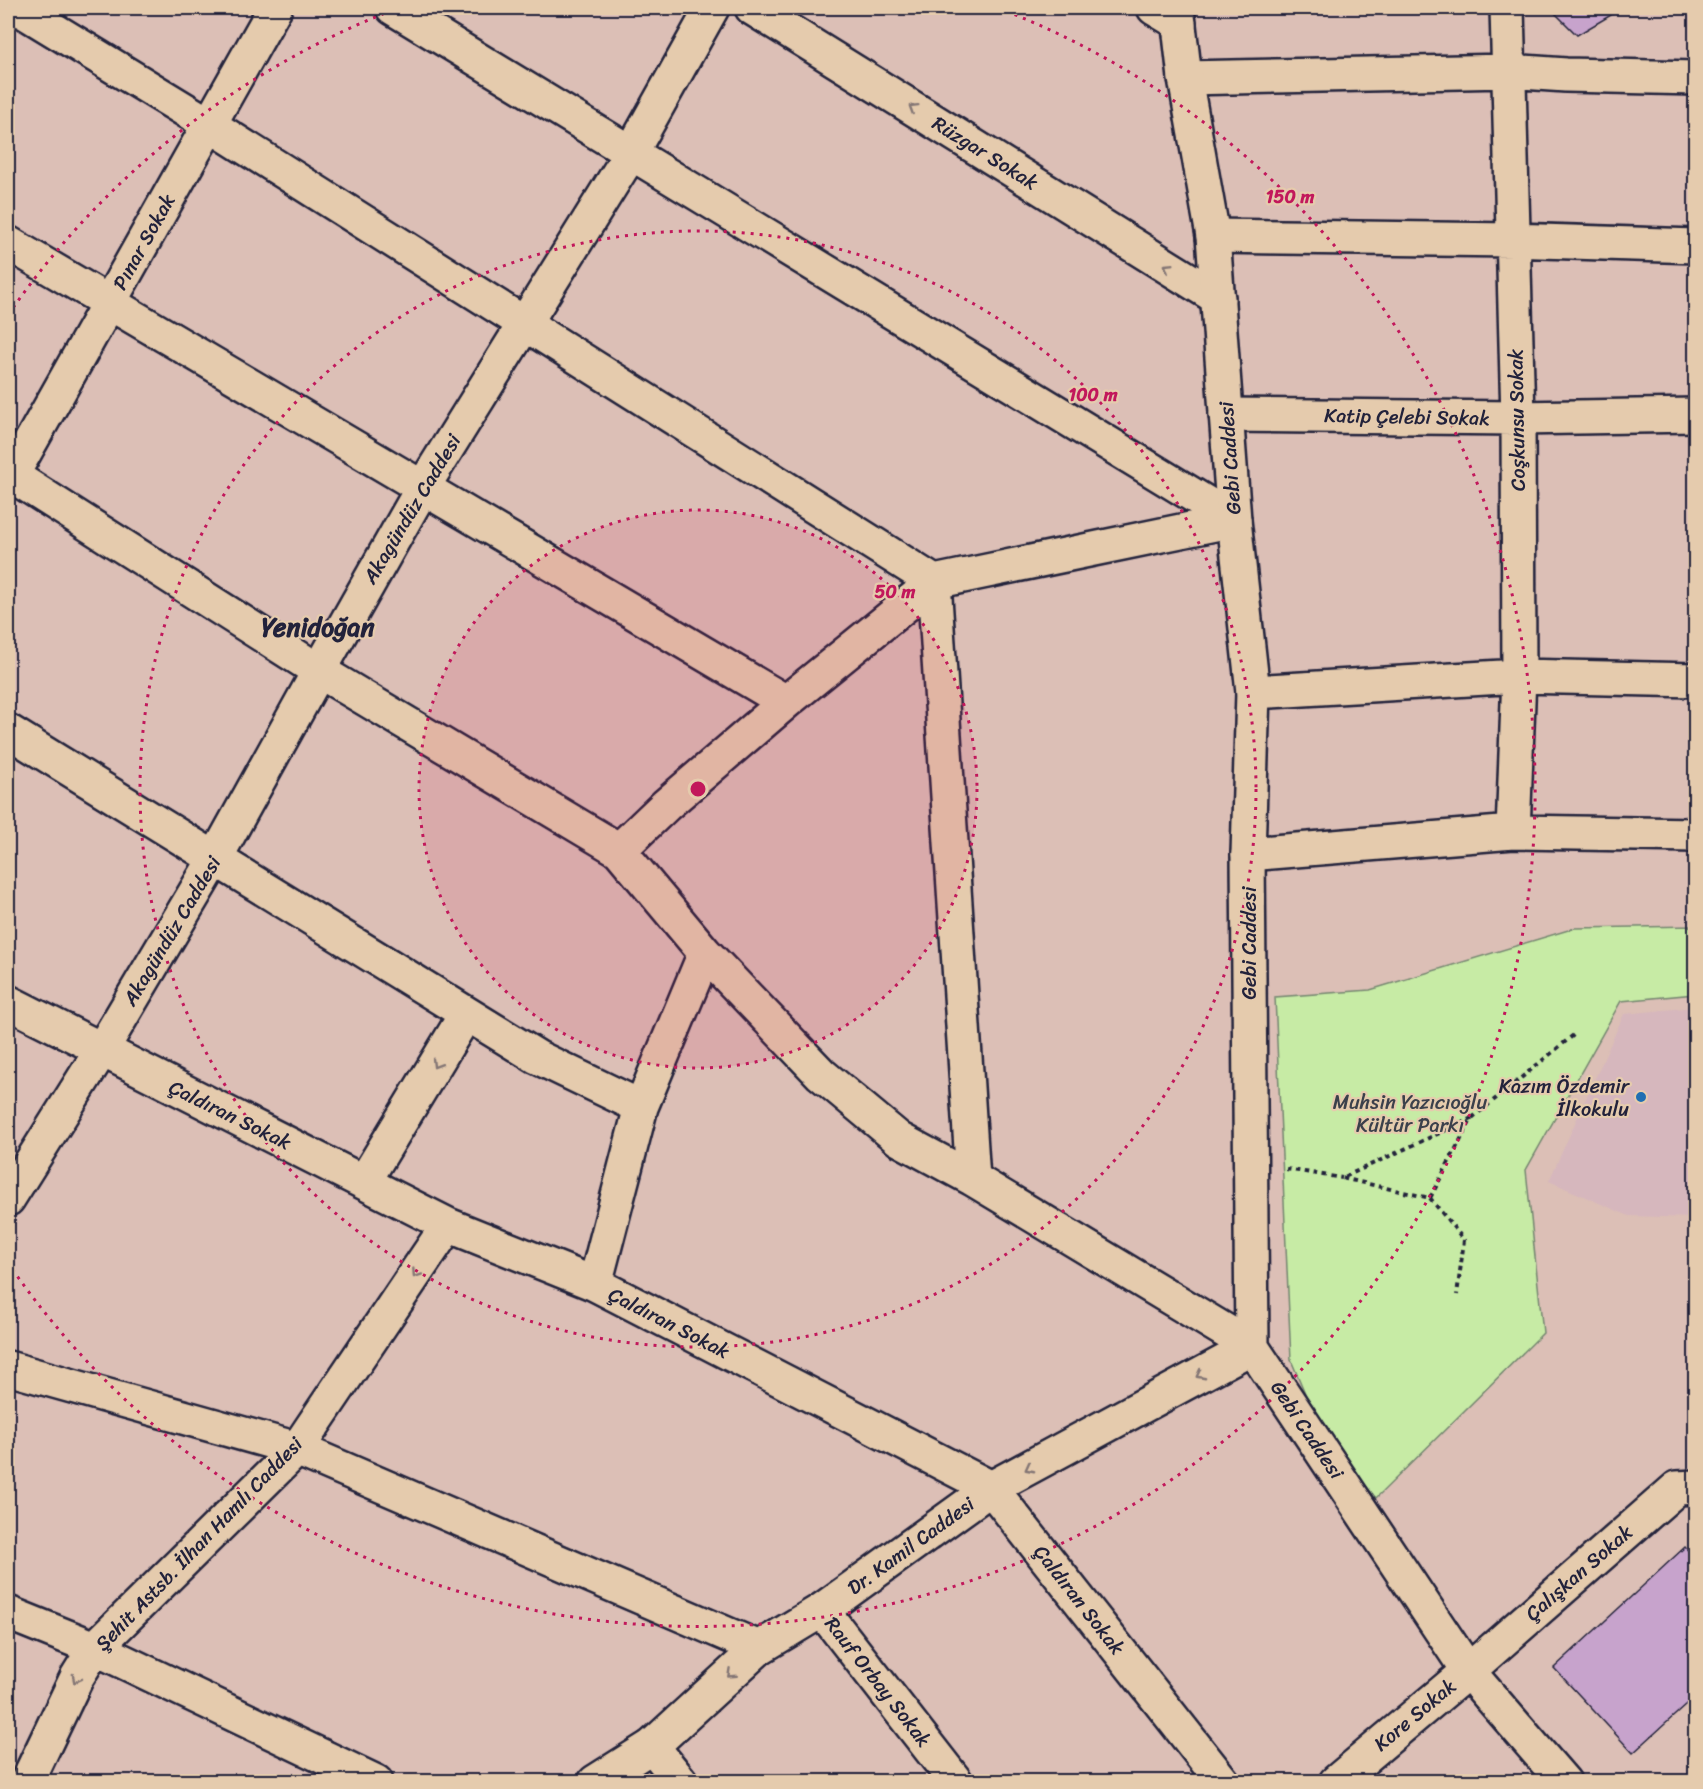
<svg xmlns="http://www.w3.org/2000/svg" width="1703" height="1789" font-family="Sriracha,sans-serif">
<rect width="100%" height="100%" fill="#dcbfb6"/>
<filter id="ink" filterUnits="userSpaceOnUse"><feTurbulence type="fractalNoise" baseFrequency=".0167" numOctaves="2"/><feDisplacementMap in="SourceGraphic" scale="12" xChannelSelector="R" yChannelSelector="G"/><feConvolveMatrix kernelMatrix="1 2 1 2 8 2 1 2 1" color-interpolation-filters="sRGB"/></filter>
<g filter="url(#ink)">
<path fill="#d6b7bd" d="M1695,1007V1218L1629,1216L1549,1181L1624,1014Z"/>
<path fill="#c7eba5" stroke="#748670" stroke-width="1.5" d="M1695,926V994L1621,1001L1526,1170L1543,1333L1376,1498L1321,1431L1291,1360L1275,997L1370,990L1575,928Z"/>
<path fill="#c7a3cc" stroke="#22223b" stroke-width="1.5" d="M1550,8H1623L1577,35Z
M1685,1547L1696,1559V1696L1633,1753L1554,1668Z"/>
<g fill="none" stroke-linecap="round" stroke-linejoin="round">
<g stroke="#22223b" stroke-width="38">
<path id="street" d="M18,8L210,125L934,582L973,1179
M393,8L1234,520
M752,8L1218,298
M1154,8L1179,23
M1507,8L1518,418L1519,676L1513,832
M1185,78L1508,71L1566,75L1696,78
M1213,236L1513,240L1696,246
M8,243L786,702
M1226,415L1518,418L1696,415
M8,473L319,671L619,850L705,953L821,1074L899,1139L973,1179L1252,1347
M12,475L275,8
M1253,692L1519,676L1696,680
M8,731L537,1057L641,1107L595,1284
M619,850L666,805L786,702L934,582L1234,520
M1248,854L1513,832L1696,835
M8,1002L448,1225L595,1284L991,1488L1223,1782
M641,1107L705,953
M364,1182L466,1014
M8,1199L101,1051L215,859L319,671L423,487L631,153L712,8
M8,1368L297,1449L759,1648
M822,1610L956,1782
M8,1613L95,1648L376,1782
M652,1746L681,1782
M27,1782L77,1677L95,1648L297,1449L448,1225
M1336,1782L1468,1671L1677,1488L1696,1487"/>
</g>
<g stroke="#22223b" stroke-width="38">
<path id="secondary" d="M1177,8L1185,78L1213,236L1234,520L1253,692L1248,854L1252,1347L1468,1671L1564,1782
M595,1782L652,1746L759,1648L822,1610L991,1488L1252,1347"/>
</g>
<path stroke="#22223b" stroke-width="4" stroke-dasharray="4.5 4.5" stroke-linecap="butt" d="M1472,1118L1342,1178L1430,1198L1472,1118L1576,1033
M1286,1169L1342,1178
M1430,1198L1464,1240L1457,1295"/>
<use href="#street" stroke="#e5cbad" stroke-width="33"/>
<use href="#secondary" stroke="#e5cbad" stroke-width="33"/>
</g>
<defs><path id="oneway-chevron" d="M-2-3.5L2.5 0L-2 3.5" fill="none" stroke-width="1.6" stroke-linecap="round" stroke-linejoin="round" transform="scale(1.5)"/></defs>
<g stroke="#847674">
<use href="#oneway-chevron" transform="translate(913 108) rotate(-148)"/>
<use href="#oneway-chevron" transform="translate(1168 267) rotate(-148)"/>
<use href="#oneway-chevron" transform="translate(436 1064) rotate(121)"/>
<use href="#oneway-chevron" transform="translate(416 1274) rotate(124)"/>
<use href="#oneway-chevron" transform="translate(1200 1375) rotate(152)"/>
<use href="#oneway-chevron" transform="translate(1029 1468) rotate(152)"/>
<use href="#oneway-chevron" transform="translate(731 1674) rotate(137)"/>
<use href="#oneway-chevron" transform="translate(76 1679) rotate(118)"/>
</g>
</g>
<circle cx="698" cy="789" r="279" fill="#c2185b" fill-opacity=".12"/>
<g fill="none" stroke="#c2185b" stroke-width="3" stroke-dasharray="3 6">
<circle cx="698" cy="789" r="279"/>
<circle cx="698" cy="789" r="558"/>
<path d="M8 315A837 837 0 0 1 398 8M998 8A837 837 0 1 1 8 1263"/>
</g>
<circle fill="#1f6fb2" stroke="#e5cbad" stroke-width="2" cx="1641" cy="1097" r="6"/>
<g text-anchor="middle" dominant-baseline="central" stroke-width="4.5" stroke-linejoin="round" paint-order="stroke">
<g font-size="20" fill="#22223b" stroke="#e5cbad">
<text transform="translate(985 153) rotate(32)">Rüzgar Sokak</text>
<text transform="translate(144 242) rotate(-61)">Pınar Sokak</text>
<text transform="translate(1407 417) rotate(1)">Katip Çelebi Sokak</text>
<text transform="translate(1517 420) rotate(-91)">Coşkunsu Sokak</text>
<text transform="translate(1230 458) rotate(-94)">Gebi Caddesi</text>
<text transform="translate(412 509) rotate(-59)">Akagündüz Caddesi</text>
<text transform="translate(172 931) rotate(-59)">Akagündüz Caddesi</text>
<text transform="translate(1249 943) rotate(-90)">Gebi Caddesi</text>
<text transform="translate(230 1115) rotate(26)">Çaldıran Sokak</text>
<text transform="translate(669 1323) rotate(27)">Çaldıran Sokak</text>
<text transform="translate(1307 1430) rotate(56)">Gebi Caddesi</text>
<text transform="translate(199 1544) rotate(-46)">Şehit Astsb. İlhan Hamlı Caddesi</text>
<text transform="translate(911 1546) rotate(-36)">Dr. Kamil Caddesi</text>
<text transform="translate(1579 1573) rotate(-41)">Çalışkan Sokak</text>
<text transform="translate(1079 1600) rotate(52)">Çaldıran Sokak</text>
<text transform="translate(878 1682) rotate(52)">Rauf Orbay Sokak</text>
<text transform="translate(1415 1715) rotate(-40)">Kore Sokak</text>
</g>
<g font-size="20" fill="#22223b" stroke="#e5cbad" text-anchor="end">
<text x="1629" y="1086">Kazım Özdemir<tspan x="1629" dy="23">İlkokulu</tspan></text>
</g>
<g font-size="20" fill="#3b404b" stroke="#e5cbad">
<text x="1410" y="1102">Muhsin Yazıcıoğlu<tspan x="1410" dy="23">Kültür Parkı</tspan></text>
</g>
<g font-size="26" font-weight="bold" fill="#22223b" stroke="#e5cbad">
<text x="318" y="627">Yenidoğan</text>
</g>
</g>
<circle cx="698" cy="789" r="9" fill="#c2185b" stroke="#e5cbad" stroke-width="3"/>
<g font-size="18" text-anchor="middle" font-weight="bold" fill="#c2185b" stroke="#e5cbad" stroke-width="4.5" stroke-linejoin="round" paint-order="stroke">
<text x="1290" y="203">150 m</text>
<text x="1093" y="401">100 m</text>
<text x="895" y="598">50 m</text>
</g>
<rect width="1703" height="1789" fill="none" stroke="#e5cbad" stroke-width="30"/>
<rect x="15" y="15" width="1673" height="1759" fill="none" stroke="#22223b" stroke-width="2" filter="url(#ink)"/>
</svg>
